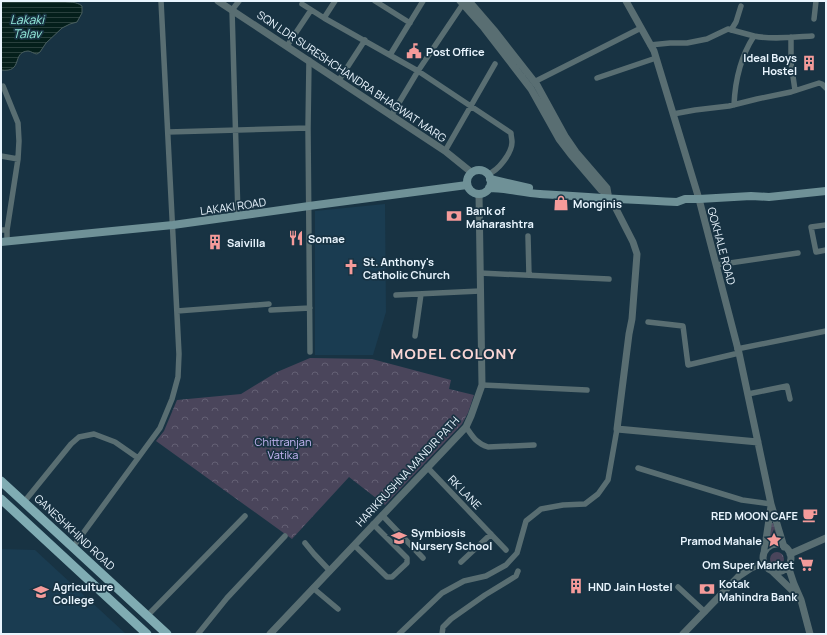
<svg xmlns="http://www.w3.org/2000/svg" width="827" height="635" font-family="Manrope,sans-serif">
<defs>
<pattern id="grass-tufts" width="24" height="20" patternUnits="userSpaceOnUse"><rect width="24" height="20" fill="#4a455b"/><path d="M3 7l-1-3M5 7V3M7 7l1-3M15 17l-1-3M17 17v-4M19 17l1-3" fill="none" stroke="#646074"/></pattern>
<pattern id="forest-crowns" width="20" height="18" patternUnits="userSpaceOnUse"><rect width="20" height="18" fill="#4a455b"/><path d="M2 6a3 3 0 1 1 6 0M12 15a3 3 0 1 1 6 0" fill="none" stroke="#646074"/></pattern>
<pattern id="water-rules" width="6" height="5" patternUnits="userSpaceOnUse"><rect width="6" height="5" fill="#041f1b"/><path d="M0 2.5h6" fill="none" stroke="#29403d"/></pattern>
</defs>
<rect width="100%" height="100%" fill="#183343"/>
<path fill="#1a3c51" d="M385,204L386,312L373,355H315V211Z
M1,549L35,550L126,634H1Z"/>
<path fill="url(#grass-tufts)" d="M771,523H773L780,542V543H774L769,544Z
M770 559a7 7 0 1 1 14 0a7 7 0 1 1-14 0Z"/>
<path fill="url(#forest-crowns)" d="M310,358L372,359L451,380L449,389L474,395L468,413L462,424L385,505L349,477L292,539L156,441L164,431L177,400L241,394L277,372Z"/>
<path fill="url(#water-rules)" stroke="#495f5f" d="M1,1H63C70,3 76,1 82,6V13L77,22L70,24L62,28L46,43L40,52L37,54C34,54 31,51 28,51C11,52 24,73 1,70Z"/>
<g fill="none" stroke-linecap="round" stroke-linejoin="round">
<path stroke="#596e72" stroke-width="5.5" d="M375,1L410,23
M302,4L324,18L418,71L511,133C511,136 512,139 512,142C512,153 498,171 488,174
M324,18L335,1
M814,19L816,1
M731,30L736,22L741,6
M791,37V63L795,90
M650,45L670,43H687L707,39L728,29L754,36
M287,46L311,10
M390,55L423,1
M309,60L308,128L310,352
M597,78L656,58
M339,80L365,40
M534,82L641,28
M3,86L18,123L19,141L18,159L7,230V241
M734,105C735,82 741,56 754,36C773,40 793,37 812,36
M673,114L695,110L729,106L757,99L791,92L819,83L822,84L826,88
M391,116L418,71L465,1
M168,132L308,128
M445,151L495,64
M1,156L18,159
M238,216L232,10L239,1
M826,225L811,227L816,252L826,250
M1,230H7
M528,236L529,275
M716,265L798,253
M480,273L609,279
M396,295L480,291
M271,310L310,308
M177,311L269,304
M648,322L683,326L688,365L739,353
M415,336L421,294
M737,349L826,331
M482,385L587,390
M748,394L787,386L790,399
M466,427C473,437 476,443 488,447L534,445
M427,467L506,550
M638,468L742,500L771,504
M24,502L71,444L79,437L94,434L115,442L138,458
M382,515L423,558
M305,543L314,554L330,571
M354,545L387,577H392L407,563V558L373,524
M73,547L160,428L172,399L178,377L179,354L161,1
M461,562L491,534
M678,587L705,612
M313,588L338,609
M147,616L245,516
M198,634L227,598L285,536
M399,634L442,593L464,581L486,576L506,565L517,553L526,521L541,509L563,505L585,504L598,494L608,480L617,429
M442,634L443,627L451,619L485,595L516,576L518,571"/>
<path stroke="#596e72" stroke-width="7" d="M218,1L445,151L471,172
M460,1L484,28L531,89L559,139L572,156L601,190L608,194
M469,1L494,30L537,85L565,136L576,152L607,188L608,194
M626,1L654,51L699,199L739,353L771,504L784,547
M611,199L633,242L637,254L632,319L629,334L617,429L758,442
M763 558a14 14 0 1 1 28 0a14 14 0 1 1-28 0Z
M764,553L771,506
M790,554L826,538
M788,566L794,584L801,600L810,634
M773,572L797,595
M270,634L466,427L471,416L482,385L479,194
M683,634L739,576L751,568L764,563"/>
<path stroke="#6f9197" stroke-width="8" d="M467 182a12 12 0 1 1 24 0a12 12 0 1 1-24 0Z
M490,179L529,188
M489,188C506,188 523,193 540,194C586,197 631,200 677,202L685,199H699L751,196L769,197L826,191
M1,242L173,225L309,206L467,185"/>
<path stroke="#80acb3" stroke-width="9" d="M1,481L167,634
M1,499L147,634"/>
</g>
<defs>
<g id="civic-bare" transform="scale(1.2)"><path d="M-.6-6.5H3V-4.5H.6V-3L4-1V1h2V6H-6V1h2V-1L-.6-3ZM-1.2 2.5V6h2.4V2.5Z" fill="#f59b9a" stroke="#183343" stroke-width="2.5" paint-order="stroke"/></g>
<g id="building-bare" transform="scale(1.2)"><path d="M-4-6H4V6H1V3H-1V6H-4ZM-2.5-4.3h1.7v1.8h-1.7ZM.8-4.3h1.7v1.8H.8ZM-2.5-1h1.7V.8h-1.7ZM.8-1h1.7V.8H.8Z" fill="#f59b9a" stroke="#183343" stroke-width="2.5" paint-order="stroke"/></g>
<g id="shop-bare" transform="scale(1.2)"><path d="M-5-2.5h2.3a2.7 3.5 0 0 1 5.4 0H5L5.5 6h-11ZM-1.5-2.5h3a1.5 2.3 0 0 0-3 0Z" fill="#f59b9a" stroke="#183343" stroke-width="2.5" paint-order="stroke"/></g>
<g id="bank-bare" transform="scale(1.2)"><path d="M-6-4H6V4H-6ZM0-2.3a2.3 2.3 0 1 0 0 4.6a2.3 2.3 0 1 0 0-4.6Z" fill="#f59b9a" stroke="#183343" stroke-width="2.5" paint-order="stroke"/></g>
<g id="restaurant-bare" transform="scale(1.2)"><path d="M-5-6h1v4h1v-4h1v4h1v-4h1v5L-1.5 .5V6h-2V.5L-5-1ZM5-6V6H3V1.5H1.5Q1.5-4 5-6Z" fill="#f59b9a" stroke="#183343" stroke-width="2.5" paint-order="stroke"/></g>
<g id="church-bare" transform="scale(1.2)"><path d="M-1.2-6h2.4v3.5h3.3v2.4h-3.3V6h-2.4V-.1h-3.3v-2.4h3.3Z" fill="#f59b9a" stroke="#183343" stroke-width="2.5" paint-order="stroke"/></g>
<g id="cafe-bare" transform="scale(1.2)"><path d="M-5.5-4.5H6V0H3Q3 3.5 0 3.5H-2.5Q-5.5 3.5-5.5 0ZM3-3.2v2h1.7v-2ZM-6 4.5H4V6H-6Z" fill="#f59b9a" stroke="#183343" stroke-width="2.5" paint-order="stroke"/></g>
<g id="school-bare" transform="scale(1.2)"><path d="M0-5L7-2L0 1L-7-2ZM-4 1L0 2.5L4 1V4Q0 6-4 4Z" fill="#f59b9a" stroke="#183343" stroke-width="2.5" paint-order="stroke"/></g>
<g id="sight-bare" transform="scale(1.2)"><path d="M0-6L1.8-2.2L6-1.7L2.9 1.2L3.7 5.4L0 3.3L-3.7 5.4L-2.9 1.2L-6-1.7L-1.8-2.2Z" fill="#f59b9a" stroke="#183343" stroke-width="2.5" paint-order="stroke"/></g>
<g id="supermarket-bare" transform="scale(1.2)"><path d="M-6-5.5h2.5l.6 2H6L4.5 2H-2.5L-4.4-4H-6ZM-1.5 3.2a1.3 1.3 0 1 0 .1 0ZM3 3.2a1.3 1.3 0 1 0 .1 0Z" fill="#f59b9a" stroke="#183343" stroke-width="2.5" paint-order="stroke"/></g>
<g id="university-bare" transform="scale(1.2)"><path d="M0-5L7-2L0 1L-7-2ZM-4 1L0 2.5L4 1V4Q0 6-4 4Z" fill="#f59b9a" stroke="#183343" stroke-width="2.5" paint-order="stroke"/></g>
</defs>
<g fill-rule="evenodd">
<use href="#civic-bare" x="414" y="51"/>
<use href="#building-bare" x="809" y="63"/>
<use href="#shop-bare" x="561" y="203"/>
<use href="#bank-bare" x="454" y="216"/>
<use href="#restaurant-bare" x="296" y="238"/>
<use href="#building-bare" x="215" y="242"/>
<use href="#church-bare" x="351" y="267"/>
<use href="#cafe-bare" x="810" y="515"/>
<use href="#school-bare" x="399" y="538"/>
<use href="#sight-bare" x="774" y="540"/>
<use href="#supermarket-bare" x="806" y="564"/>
<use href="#building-bare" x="576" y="586"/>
<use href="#bank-bare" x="707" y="589"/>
<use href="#university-bare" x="41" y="592"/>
</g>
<g text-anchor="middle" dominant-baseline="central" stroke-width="3.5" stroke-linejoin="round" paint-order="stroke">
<g font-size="11" font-weight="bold" fill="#e9f5fe" stroke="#183343" text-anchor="start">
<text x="426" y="51">Post Office</text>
<text x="797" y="57" text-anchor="end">Ideal Boys<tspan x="797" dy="13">Hostel</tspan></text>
<text x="573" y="203">Monginis</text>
<text x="466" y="210">Bank of<tspan x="466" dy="13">Maharashtra</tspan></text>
<text x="308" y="238">Somae</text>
<text x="227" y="242">Saivilla</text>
<text x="363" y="261">St. Anthony's<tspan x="363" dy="13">Catholic Church</tspan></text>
<text x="798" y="515" text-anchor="end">RED MOON CAFE</text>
<text x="411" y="532">Symbiosis<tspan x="411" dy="13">Nursery School</tspan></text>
<text x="762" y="540" text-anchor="end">Pramod Mahale</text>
<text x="794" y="564" text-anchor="end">Om Super Market</text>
<text x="719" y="583">Kotak<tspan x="719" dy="13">Mahindra Bank</tspan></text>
<text x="53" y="586">Agriculture<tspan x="53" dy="13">College</tspan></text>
<text x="588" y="586">HND Jain Hostel</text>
</g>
<g font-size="11" fill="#e9f5fe" stroke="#183343">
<text transform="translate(352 76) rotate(34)">SQN LDR SURESHCHANDRA BHAGWAT MARG</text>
<text transform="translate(233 206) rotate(-8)">LAKAKI ROAD</text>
<text transform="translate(722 246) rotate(75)">GOKHALE ROAD</text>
<text transform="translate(407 471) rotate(-47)">HARIKRUSHNA MANDIR PATH</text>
<text transform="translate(465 492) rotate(46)">RK LANE</text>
<text transform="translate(75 532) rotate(43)">GANESHKHIND ROAD</text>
</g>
<g font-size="11" fill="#c4b5f3" stroke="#183343">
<text x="283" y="441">Chittranjan<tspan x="283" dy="13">Vatika</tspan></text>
</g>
<g font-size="12" font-style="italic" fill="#93eada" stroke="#183343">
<text x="27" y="19">Lakaki<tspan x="27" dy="14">Talav</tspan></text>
</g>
<g font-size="15" font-weight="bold" letter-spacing="1" fill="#fad6d5" stroke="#183343">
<text x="454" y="353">MODEL COLONY</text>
</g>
</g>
<rect width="827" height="635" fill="none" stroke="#e9f5fe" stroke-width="4"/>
</svg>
